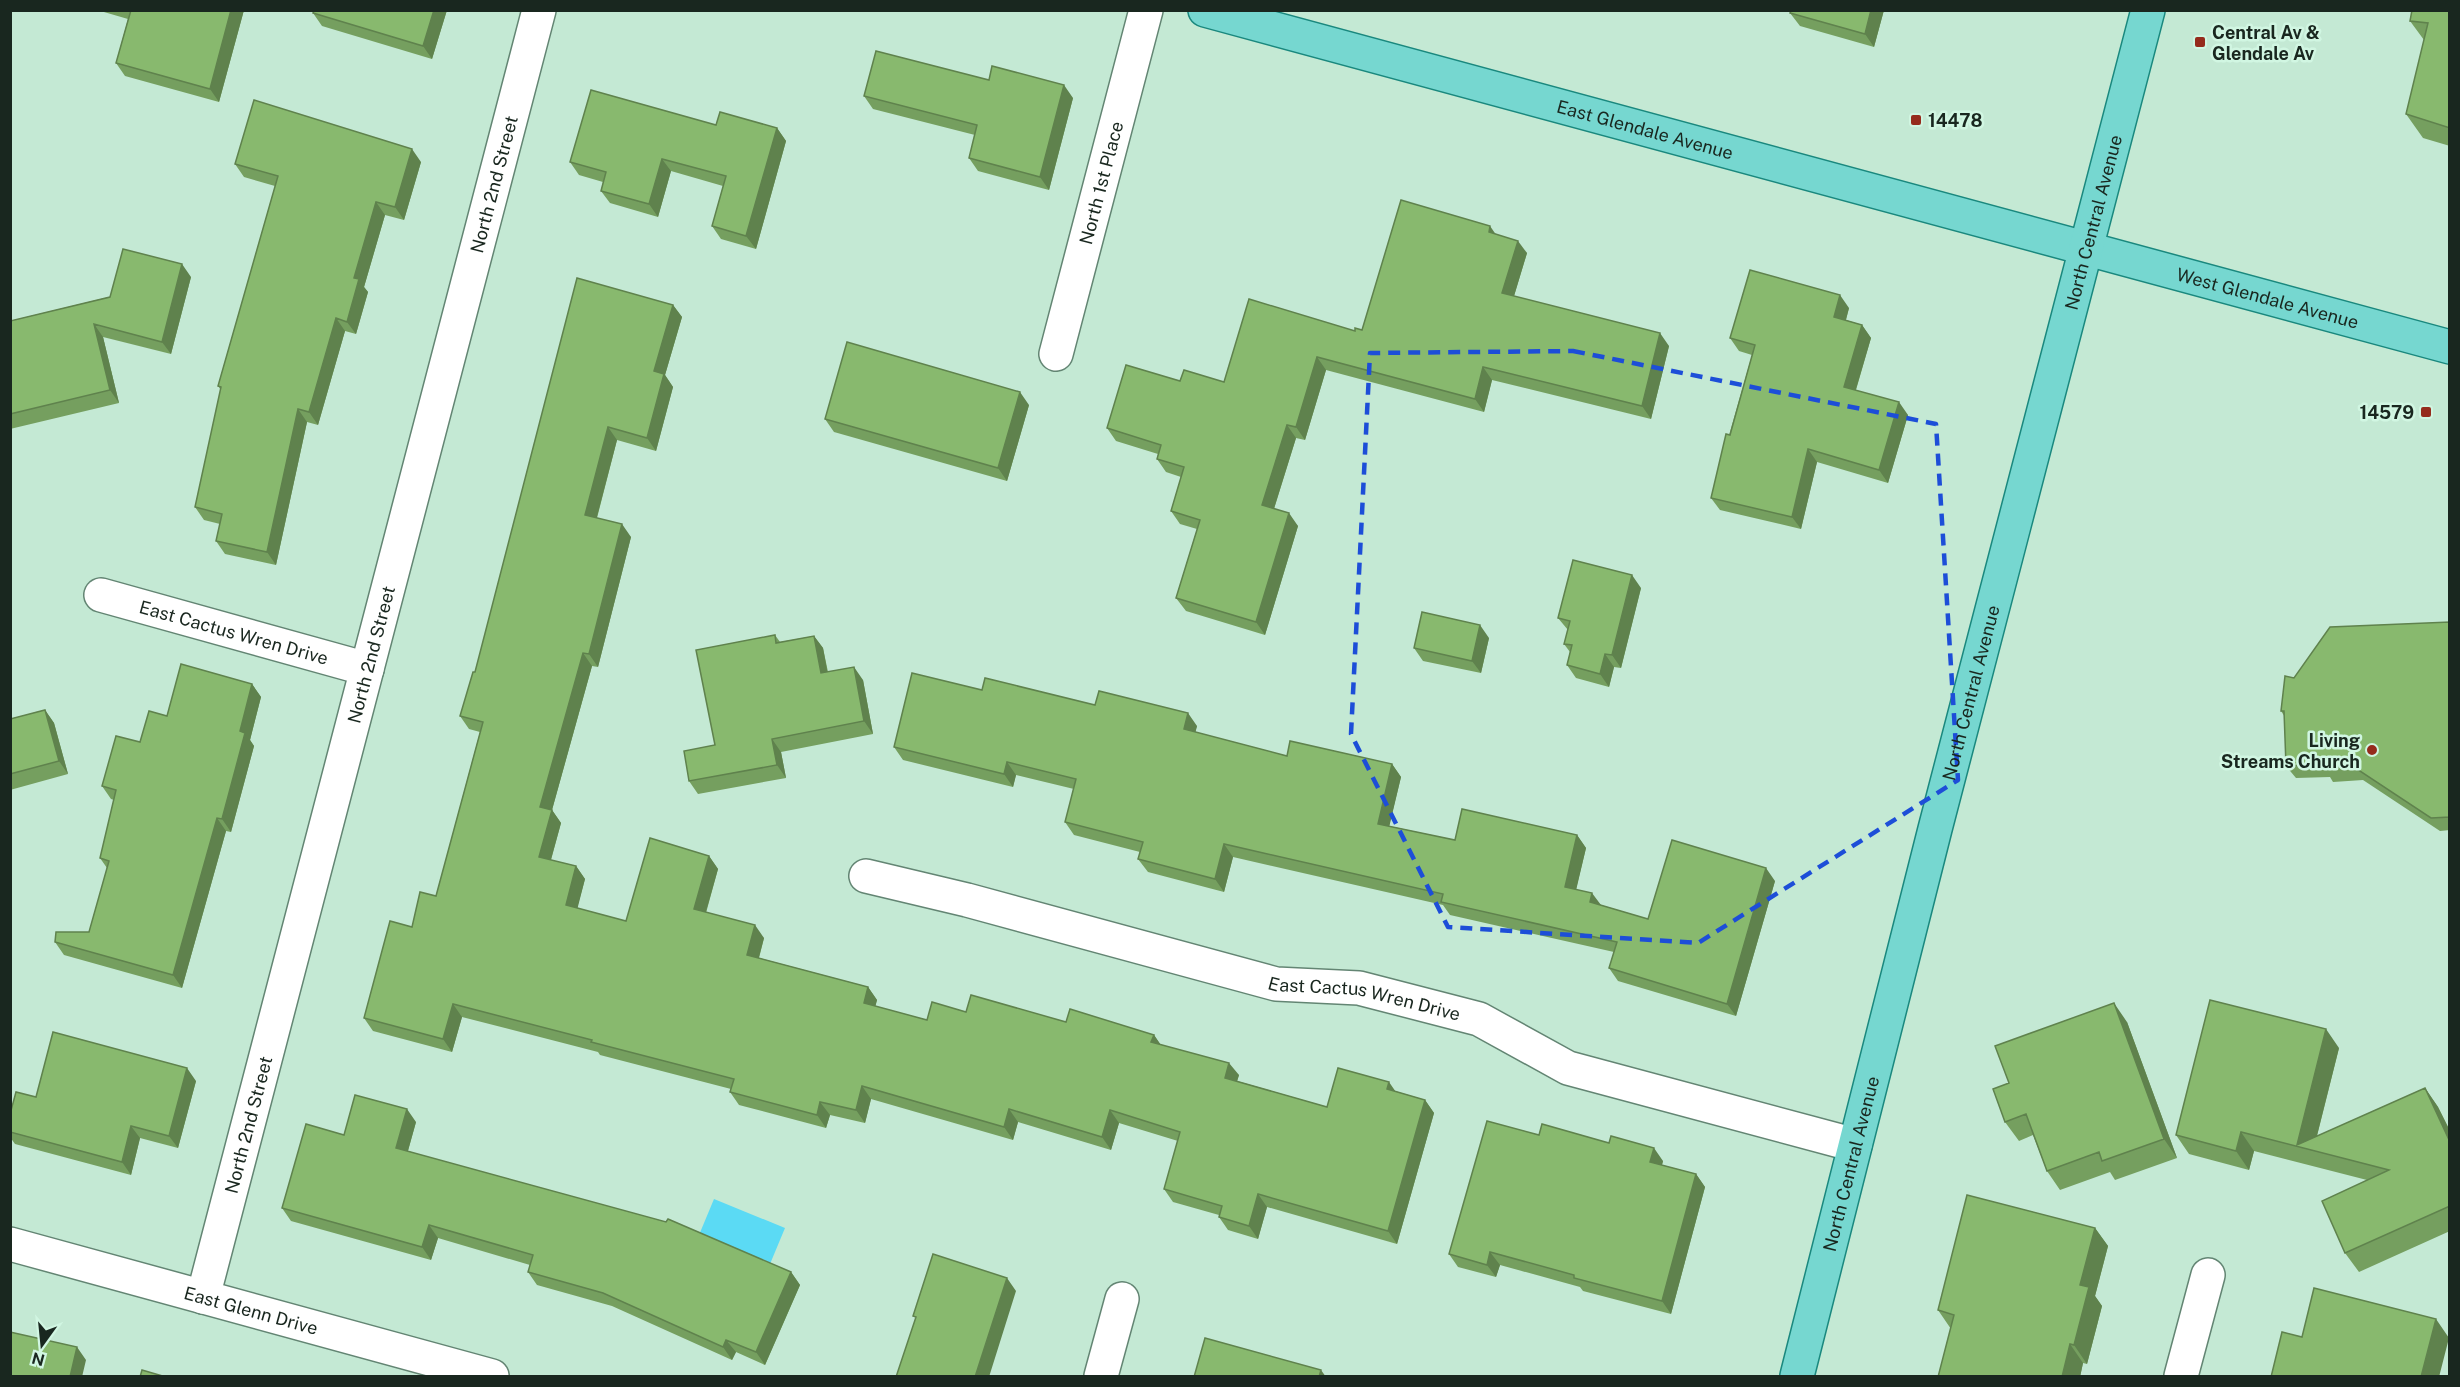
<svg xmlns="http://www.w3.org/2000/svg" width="2460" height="1387" font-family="'Public Sans',sans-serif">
<rect width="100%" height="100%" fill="#c4e9d4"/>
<path fill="#5bdaf4" d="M714,1199L785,1228L770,1264L699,1235Z"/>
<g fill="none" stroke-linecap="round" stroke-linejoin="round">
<g stroke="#638573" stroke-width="36">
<g id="minor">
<path id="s1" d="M1056,354L1146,10"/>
<path id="s2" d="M101,595L367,669"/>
<path id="s3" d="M866,876L967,900L1276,984L1359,988L1479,1019L1568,1068L1855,1145"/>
<path id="s4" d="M10,1244L492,1376"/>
<path id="s5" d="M203,1297L539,10"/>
<path d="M1101,1376L1122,1299"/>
<path d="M2181,1376L2208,1275"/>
</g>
</g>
<g stroke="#1a887e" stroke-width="36">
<g id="major">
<path id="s6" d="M1205,10L2450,347"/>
<path id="s7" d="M1797,1376L1935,829L2148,10"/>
</g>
</g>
<use href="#minor" stroke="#fff" stroke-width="33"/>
<use href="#major" stroke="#76d7d0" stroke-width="33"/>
</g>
<path fill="#759f5f" d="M97,10H244L219,102L125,76L116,63L128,19Z
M314,10H447L432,59L322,26L313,13Z
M1791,10H1884L1874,47L1800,26L1790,13Z
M2450,10V146L2423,138L2406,114L2424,40L2410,21Z
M989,80L1073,98L1049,190L978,171L969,158L975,135L873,109L864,96Z
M716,125L777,128L786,141L756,249L721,239L712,226L723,186L671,171L658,217L610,203L601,191L603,182L579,175L570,162Z
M421,162L404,220L385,215L364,287L368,292L356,334L345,331L318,425L307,422L276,565L225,554L216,541L220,524L204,520L195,507L221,390L218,386L275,186L244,177L235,164Z
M1496,234L1527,253L1514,296L1669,346L1651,419L1492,380L1484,412L1326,370L1305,440L1296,438L1274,509L1298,526L1265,635L1186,611L1176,598L1197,529L1180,524L1171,511L1181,477L1166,472L1157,459L1158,454L1116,441L1107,428L1180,381L1224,382L1355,331L1362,330Z
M191,277L171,354L103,337L119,403L10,429V321Z
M673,305L682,317L665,375L673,387L656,451L617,440L597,518L631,537L598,667L592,666L552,810L561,823L551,860L576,866L585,879L577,908L626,921L709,856L718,869L706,913L764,938L759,958L868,987L877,1000L875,1006L927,1020L966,1012L1066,1022L1154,1035L1160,1044L1239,1075L1237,1081L1327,1107L1395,1091L1425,1100L1434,1113L1397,1244L1267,1207L1258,1239L1228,1230L1219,1217V1215L1173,1202L1164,1189L1178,1141L1119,1123L1111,1150L1018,1122L1013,1140L871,1099L865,1123L830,1115L826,1128L739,1105L730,1092L731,1089L600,1055L598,1052L462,1017L452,1052L373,1031L364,1018L412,927L436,896L480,732L469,729L460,716L475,672Z
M1849,308L1846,320L1862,325L1871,338L1856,390L1908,415L1888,483L1817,462L1801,529L1720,510L1711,498L1752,355L1739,351L1730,338Z
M1029,405L1007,481L834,432L825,419Z
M1641,588L1621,668L1614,667L1609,687L1576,678L1567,665L1570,652L1564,644L1568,630L1558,618Z
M2450,622V830L2440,831L2363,780L2333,782L2330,777L2296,778L2286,766L2285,717L2281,711L2294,678Z
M775,635L780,642L814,636L823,648L828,672L863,680L873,734L781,752L786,778L698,794L689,781L715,745Z
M1489,638L1481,673L1423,661L1414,648Z
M252,684L261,697L250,740L254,746L231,832L226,831L182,988L64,955L55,942L89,932L107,868L100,858L114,800L111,799L102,786L140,742L167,716Z
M982,690L1095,705L1197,726L1195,732L1287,756L1392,764L1401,777L1389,826L1455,840L1577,835L1586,848L1576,889L1601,905L1648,919L1775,881L1736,1016L1618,981L1609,968L1614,952L1450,915L1443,905L1233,857L1224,892L1148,872L1138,859L1140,852L1074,835L1065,822L1074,789L1016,775L1013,787L903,760L894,747Z
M45,710L54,723L68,774L10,790V719Z
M2127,1022L2177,1158L2115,1180L2110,1172L2060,1190L2047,1171L2033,1135L2019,1141L2005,1122L2009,1083Z
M2339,1048L2317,1136L2425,1088L2438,1107L2450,1131V1231L2359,1272L2345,1253L2367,1180L2254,1151L2249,1170L2189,1154L2176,1135Z
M196,1081L178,1148L140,1138L131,1175L15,1144L10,1137V1114L36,1097Z
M416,1122L408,1151L791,1272L800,1285L765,1365L736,1352L732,1360L612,1306L537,1285L528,1272L530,1265L438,1238L431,1260L291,1221L282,1208L344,1135Z
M1539,1135L1663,1161L1662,1165L1696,1174L1705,1187L1671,1314L1583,1291L1580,1287L1500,1265L1496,1277L1458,1267L1449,1254Z
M2095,1228L2108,1246L2095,1296L2102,1306L2087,1364L2083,1363L2080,1377H1938L1951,1329L1938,1310Z"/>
<path fill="#5f824d" d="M231,10H244L219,102L210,89Z
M434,10H447L432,59L423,46Z
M1871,10H1884L1874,47L1865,34Z
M1064,85L1073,98L1049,190L1040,177Z
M777,128L786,141L756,249L746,236Z
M412,149L421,162L404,220L395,207Z
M662,159L671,171L658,217L649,204Z
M376,202L385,215L364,287L368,292L356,334L347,322L354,278Z
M1490,226L1499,239L1489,232Z
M1518,241L1527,253L1511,306L1502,293Z
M182,264L191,277L171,354L162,342Z
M1840,295L1849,308L1843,330L1834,317Z
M673,305L682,317L665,375L673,387L656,451L647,438L654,371Z
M336,318L345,331L318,425L309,412Z
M94,324L103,337L119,403L110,390Z
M1862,325L1871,338L1853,399L1844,387Z
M1660,333L1669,346L1651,419L1642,406Z
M1317,357L1326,370L1305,440L1296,427Z
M1483,367L1492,380L1484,412L1475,399Z
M1020,392L1029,405L1007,481L998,468Z
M1899,402L1908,415L1888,483L1879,470Z
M298,409L307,422L276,565L267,552Z
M1287,425L1296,438L1271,518L1262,505Z
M608,427L617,440L594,528L585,515Z
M1808,449L1817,462L1801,529L1792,517Z
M1289,513L1298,526L1265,635L1256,622Z
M622,524L631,537L598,667L589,654Z
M1632,575L1641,588L1621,668L1612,655Z
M1480,625L1489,638L1481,673L1472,661Z
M814,636L823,648L830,686L821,673Z
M583,653L592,666L552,810L561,823L548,870L539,857L540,807Z
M1605,654L1614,667L1609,687L1600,674Z
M854,667L863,680L873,734L864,721Z
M252,684L261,697L250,740L254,746L231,832L222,819L240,731Z
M45,710L54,723L68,774L59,761Z
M1188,713L1197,726L1193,742L1184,729Z
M772,739L781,752L786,778L777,765Z
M1007,762L1016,775L1013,787L1004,774Z
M1392,764L1401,777L1387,836L1378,824Z
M217,818L226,831L182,988L173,975Z
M1577,835L1586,848L1574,899L1565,887Z
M1224,844L1233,857L1224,892L1215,879Z
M709,856L718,869L703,922L694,909Z
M576,866L585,879L575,918L566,905Z
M1766,868L1775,881L1736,1016L1727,1004Z
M1592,893L1601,905L1590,902Z
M755,925L764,938L756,968L747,955Z
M868,987L877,1000L873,1016L864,1003Z
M2114,1003L2127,1022L2177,1158L2164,1139Z
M453,1004L462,1017L452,1052L443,1039Z
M2326,1029L2339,1048L2313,1151L2297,1145Z
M1154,1035L1163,1048L1151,1042Z
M1229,1063L1239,1075L1234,1091L1225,1078Z
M187,1068L196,1081L178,1148L169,1136Z
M1389,1082L1398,1095L1387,1089Z
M862,1086L871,1099L865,1123L856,1110Z
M2425,1088L2438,1107L2450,1131V1142Z
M1425,1100L1434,1113L1397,1244L1388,1231Z
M820,1102L830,1115L826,1128L817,1115Z
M407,1109L416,1122L405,1161L396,1148Z
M1009,1109L1018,1122L1013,1140L1004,1127Z
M1110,1110L1119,1123L1111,1150L1102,1137Z
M131,1126L140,1138L131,1175L122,1162Z
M2241,1132L2254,1151L2249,1170L2236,1151Z
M1654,1148L1663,1161L1659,1175L1650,1162Z
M1696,1174L1705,1187L1671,1314L1662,1301Z
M1258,1194L1267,1207L1258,1239L1249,1226Z
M429,1225L438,1238L431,1260L422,1247Z
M2095,1228L2108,1246L2095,1296L2102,1306L2087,1364L2074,1345L2080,1285Z
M1490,1252L1500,1265L1496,1277L1487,1265Z
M791,1272L800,1285L765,1365L756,1352Z
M1007,1278L1016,1291L989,1377H975Z
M2436,1319L2449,1338L2439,1377H2421Z
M726,1340L736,1352L732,1360L723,1347Z
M2070,1344L2083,1363L2080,1377H2062Z
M77,1347L86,1360L82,1377H70Z
M1321,1370L1326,1377H1319Z"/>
<path fill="#88b96e" stroke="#5f824d" stroke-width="1.5" d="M131,10H231L210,89L116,63Z
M314,10H434L423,46L313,13Z
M1791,10H1871L1865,34L1790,13Z
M2412,10H2450V128L2406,114L2428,23L2410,21Z
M876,51L989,80L992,66L1064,85L1040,177L969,158L977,125L864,96Z
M591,90L716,125L720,112L777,128L746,236L712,226L726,176L662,159L649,204L601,191L606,172L570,162Z
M254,100L412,149L395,207L376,202L354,278L359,279L347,322L336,318L309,412L298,409L267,552L216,541L222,514L195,507L221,387L218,386L278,176L235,164Z
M1401,200L1490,226L1489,232L1518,241L1502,293L1660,333L1642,406L1483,367L1475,399L1317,357L1296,427L1287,425L1262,505L1289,513L1256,622L1176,598L1200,520L1171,511L1184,467L1157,459L1161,445L1107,428L1126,365L1180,381L1184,370L1224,382L1249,299L1355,331V328L1362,330Z
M123,249L182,264L162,342L94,324L110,390L10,414V321L110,297Z
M1750,270L1840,295L1834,317L1862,325L1844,387L1899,402L1879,470L1808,449L1792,517L1711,498L1726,434L1730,435L1755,345L1730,338Z
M577,278L673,305L654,371L664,374L647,438L608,427L585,515L622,524L589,654L583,653L540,807L552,810L539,857L576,866L566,905L626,921L650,838L709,856L694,909L755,925L747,955L868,987L864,1003L927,1020L932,1002L966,1012L971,995L1066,1022L1070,1009L1154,1035L1151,1042L1229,1063L1225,1078L1327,1107L1338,1068L1389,1082L1387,1089L1425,1100L1388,1231L1258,1194L1249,1226L1219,1217L1222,1206L1164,1189L1180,1132L1110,1110L1102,1137L1009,1109L1004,1127L862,1086L856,1110L820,1102L817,1115L730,1092L734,1079L591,1042L592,1040L453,1004L443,1039L364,1018L390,921L412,927L420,892L436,896L483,722L460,716L473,672H475Z
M847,342L1020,392L998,468L825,419Z
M1573,560L1632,575L1612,655L1605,654L1600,674L1567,665L1572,645L1564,644L1570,621L1558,618Z
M1422,612L1480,625L1472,661L1414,648Z
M2450,622V817L2431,818L2354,767L2324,769L2325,764L2286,766L2284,711H2281L2285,676L2294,678L2330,627Z
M775,635L776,643L814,636L821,673L854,667L864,721L772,739L777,765L689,781L684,751L715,745L696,650Z
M181,664L252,684L240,731L245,733L222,819L217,818L173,975L55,942L56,932H89L109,861L100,858L116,790L102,786L116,736L140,742L149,711L167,716Z
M912,673L982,690L985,678L1095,705L1099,691L1188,713L1184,729L1287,756L1290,741L1392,764L1378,824L1455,840L1462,809L1577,835L1565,887L1592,893L1590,902L1648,919L1672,840L1766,868L1727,1004L1609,968L1617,942L1441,902L1443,894L1224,844L1215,879L1138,859L1143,842L1065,822L1076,779L1007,762L1004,774L894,747Z
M45,710L59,761L10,774V719Z
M2210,1000L2326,1029L2297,1145L2425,1088L2450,1142V1206L2345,1253L2322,1201L2389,1170L2241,1132L2236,1151L2176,1135Z
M2114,1003L2164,1139L2102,1161L2099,1152L2047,1171L2026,1114L2005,1122L1993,1089L2009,1083L1995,1046Z
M53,1032L187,1068L169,1136L131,1126L122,1162L10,1132V1114L16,1092L36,1097Z
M355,1095L407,1109L396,1148L666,1222L668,1219L791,1272L756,1352L726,1340L723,1347L603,1293L528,1272L533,1255L429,1225L422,1247L282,1208L306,1124L344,1135Z
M1487,1121L1539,1135L1542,1124L1609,1143L1611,1136L1654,1148L1650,1162L1696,1174L1662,1301L1574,1278V1275L1490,1252L1487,1265L1449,1254Z
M1967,1195L2095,1228L2080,1285L2089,1287L2074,1345L2070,1344L2062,1377H1938L1954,1315L1938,1310Z
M933,1254L1007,1278L975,1377H896L916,1317L913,1316Z
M2314,1288L2436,1319L2421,1377H2271L2282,1332L2302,1337Z
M10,1332L77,1347L70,1377H10Z
M1205,1338L1321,1370L1319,1377H1194Z
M142,1370L166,1377H140Z"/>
<path fill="none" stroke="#1d4ed8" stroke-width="4.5" stroke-dasharray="12 8" stroke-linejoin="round" d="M1573,351L1936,424L1958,780L1698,943L1448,927L1351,734L1370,353Z"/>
<g fill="#952b1c" stroke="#d1f6e2" stroke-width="2">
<rect x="2194" y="36" width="12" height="12" rx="3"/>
<rect x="1910" y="114" width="12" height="12" rx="3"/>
<rect x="2420" y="406" width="12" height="12" rx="3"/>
<circle cx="2372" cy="750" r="6"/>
</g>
<g text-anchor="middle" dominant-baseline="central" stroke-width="5" stroke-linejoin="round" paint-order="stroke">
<g font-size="18" font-weight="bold" fill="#19271f" stroke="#d1f6e2" text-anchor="start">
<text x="2212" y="32">Central Av &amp;<tspan x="2212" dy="21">Glendale Av</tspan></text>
<text x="1928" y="120">14478</text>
<text x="2414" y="412" text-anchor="end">14579</text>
<text x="2360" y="740" text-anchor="end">Living<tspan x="2360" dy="21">Streams Church</tspan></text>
</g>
<g font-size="18" fill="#19271f" stroke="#d1f6e2">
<text stroke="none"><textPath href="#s6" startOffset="456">East Glendale Avenue</textPath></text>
<text stroke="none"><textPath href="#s1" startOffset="177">North 1st Place</textPath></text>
<text stroke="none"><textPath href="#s5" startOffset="1150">North 2nd Street</textPath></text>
<text stroke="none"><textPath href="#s7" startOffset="1191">North Central Avenue</textPath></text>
<text stroke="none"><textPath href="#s6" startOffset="1101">West Glendale Avenue</textPath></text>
<text stroke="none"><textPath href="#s2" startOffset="138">East Cactus Wren Drive</textPath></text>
<text stroke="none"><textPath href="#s5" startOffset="664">North 2nd Street</textPath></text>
<text stroke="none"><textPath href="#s7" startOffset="705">North Central Avenue</textPath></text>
<text stroke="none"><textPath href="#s3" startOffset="514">East Cactus Wren Drive</textPath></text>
<text stroke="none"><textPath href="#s5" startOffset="178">North 2nd Street</textPath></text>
<text stroke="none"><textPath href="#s7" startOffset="219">North Central Avenue</textPath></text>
<text stroke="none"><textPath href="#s4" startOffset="250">East Glenn Drive</textPath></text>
</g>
</g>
<rect width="2460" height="1387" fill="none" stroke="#19271f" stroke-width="24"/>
<g transform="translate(42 1345) rotate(195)" stroke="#d1f6e2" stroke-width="4.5" paint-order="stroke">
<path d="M0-4.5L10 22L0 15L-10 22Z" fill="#19271f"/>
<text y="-9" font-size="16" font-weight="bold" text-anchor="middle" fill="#19271f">N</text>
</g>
</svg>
